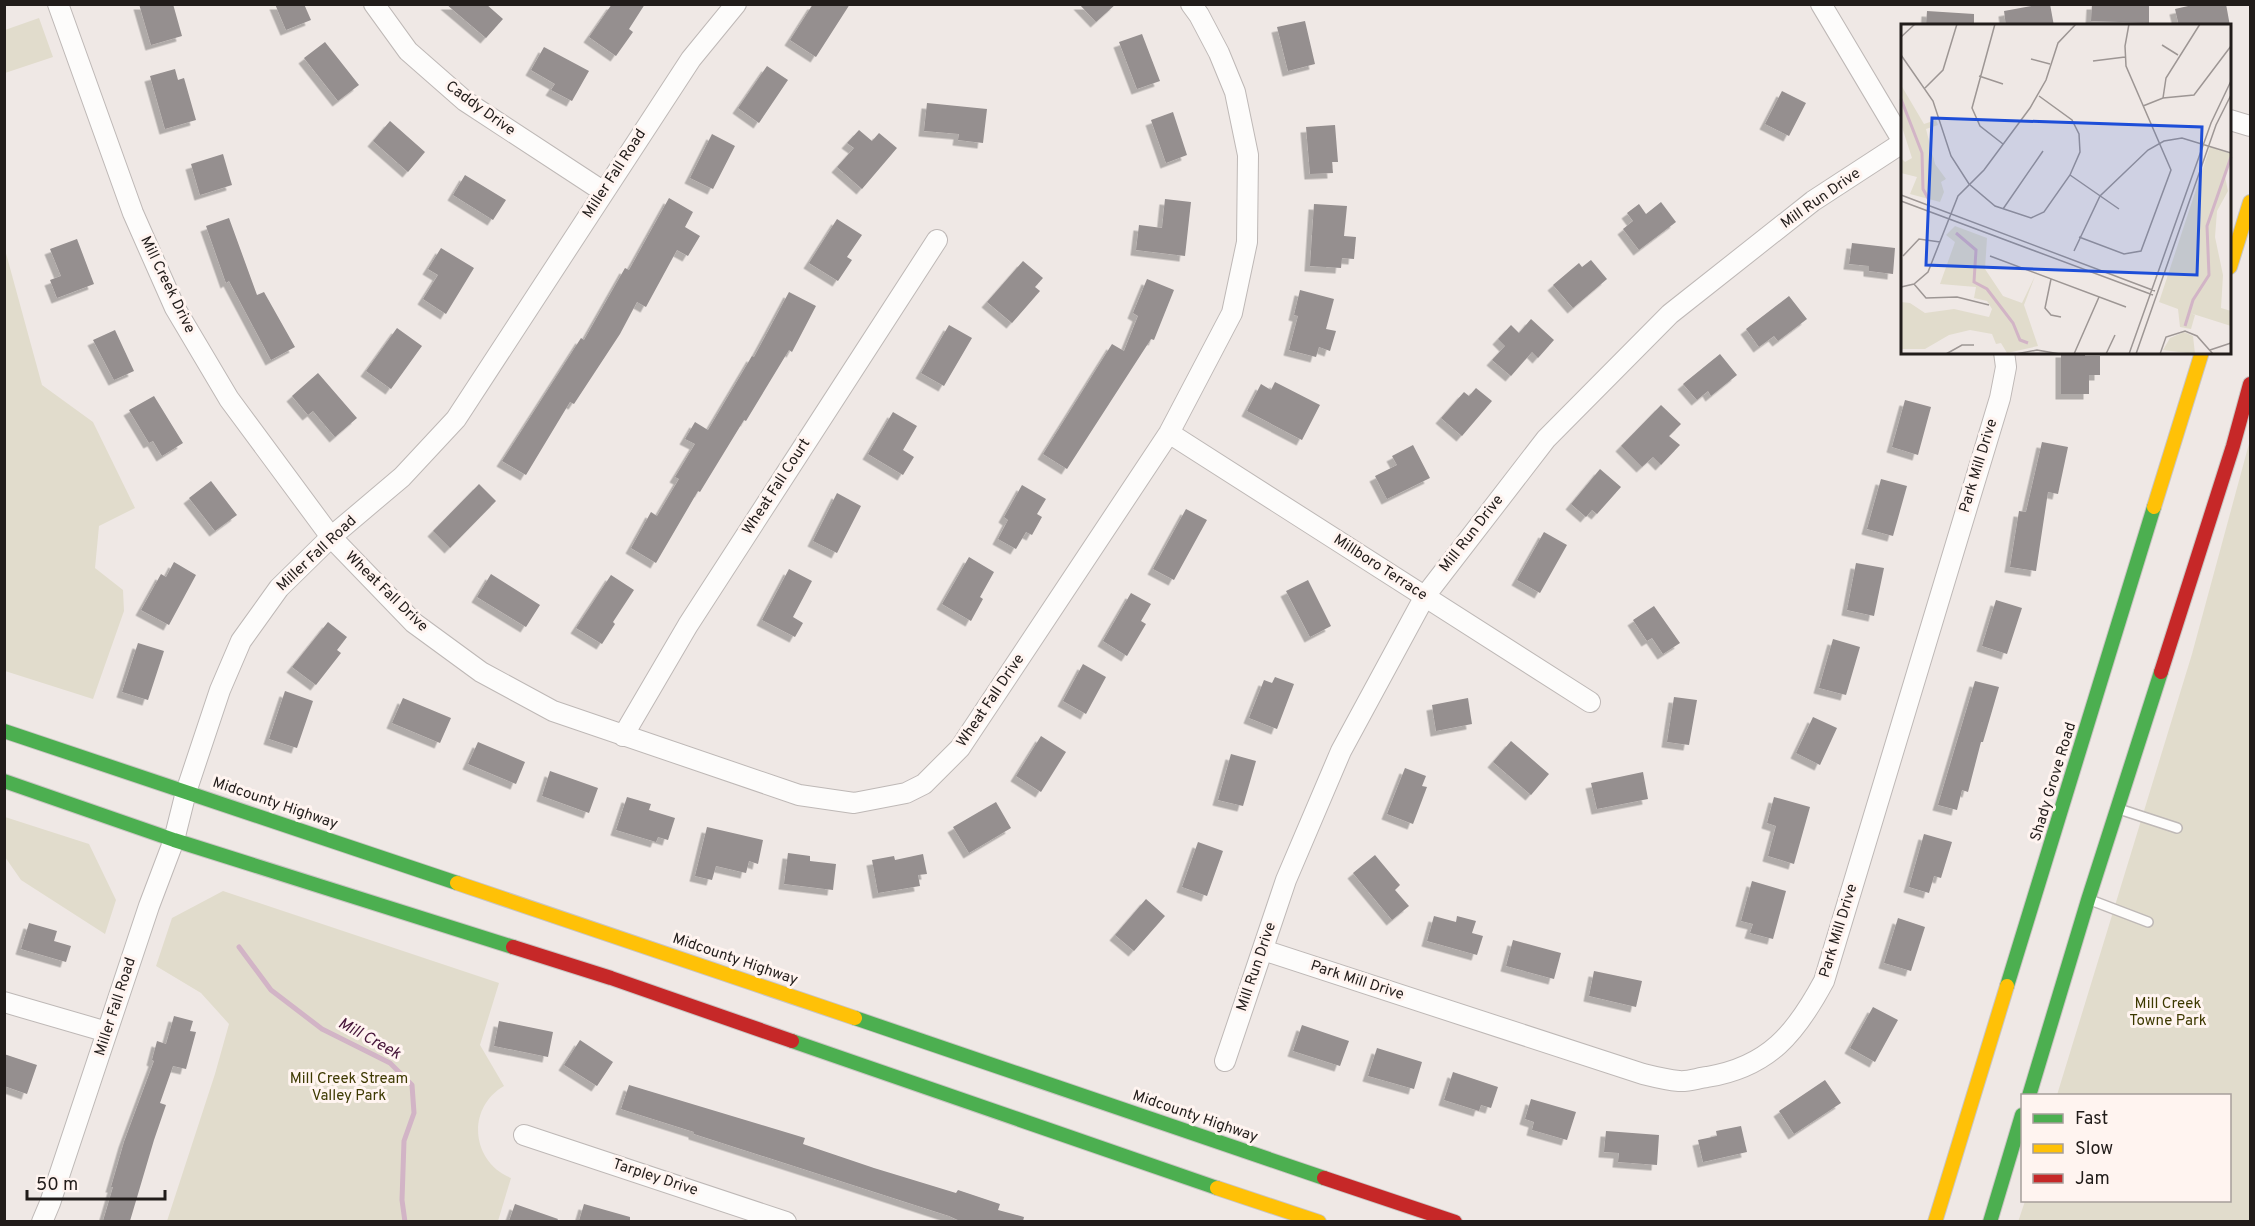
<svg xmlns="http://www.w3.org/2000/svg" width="2255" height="1226" font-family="Overpass,sans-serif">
<defs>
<filter id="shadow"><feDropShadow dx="-5.5" dy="5.5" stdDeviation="0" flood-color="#0004"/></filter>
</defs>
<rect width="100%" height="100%" fill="#efe8e5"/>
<path fill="#e1dccc" d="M39,18L53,57L5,73V30Z
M4,246L42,385L93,422L135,508L99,526L95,568L123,590L124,611L93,699L5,671Z
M2250,440V1221L2018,1222L2025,1201L2230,1200V1096L2057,1095L2192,654Z
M5,817L89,844L116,900L105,934L21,880L5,857Z
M223,891L499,983L480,1045L504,1086C466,1108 471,1162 511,1178L498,1221H167L215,1074L229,1024L201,993L156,966L172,918Z"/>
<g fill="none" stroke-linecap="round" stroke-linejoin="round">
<path stroke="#d2b4c6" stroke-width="5" d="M239,947L271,990L322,1029L390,1063L412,1085L414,1113L404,1141L402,1200L405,1222"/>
</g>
<path fill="#958f8f" filter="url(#shadow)" d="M139,4H173L182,36L151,45Z
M275,4H304L311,20L286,30Z
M446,4H486L503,19L486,38Z
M612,4H645L629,29L633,32L616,56L589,37Z
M813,4H850L816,57L790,40Z
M1079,4H1116L1096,22Z
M2043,4H2050L2054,26H2006L2004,11Z
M2092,4H2149V23L2091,21Z
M2197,4H2226L2230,26H2179L2175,9Z
M1927,11L1974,14V26H1926Z
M1305,21L1315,64L1288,71L1277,27Z
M1142,34L1160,81L1137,89L1119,42Z
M325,42L359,85L338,101L304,58Z
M544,47L589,71L572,101L551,90L555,84L531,70Z
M767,66L788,80L759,123L738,108Z
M175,69L178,80L184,78L196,120L165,129L150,76Z
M1782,91L1806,103L1789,136L1765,124Z
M927,103L987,109L983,143L958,140L959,134L924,131Z
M1173,112L1187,155L1166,163L1151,120Z
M390,121L425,152L408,172L373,141Z
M1335,125L1338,162H1332L1333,173L1310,174L1306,127Z
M859,130L872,141L879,133L897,148L862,189L837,167L854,148L847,143Z
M712,134L735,146L713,189L690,178Z
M223,154L232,185L200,195L191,164Z
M465,175L506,200L493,220L453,195Z
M669,198L693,212L685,227L700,236L688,256L677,250L646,307L637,302L620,334L574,404L570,402L526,475L502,461L581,338L584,340L625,268L629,270Z
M1165,199L1191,202L1185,256L1136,250L1139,225L1162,228Z
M1661,202L1676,222L1639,250L1623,229L1633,221L1627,213L1639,204L1646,214Z
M1314,204L1347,206L1344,236L1356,237L1354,259L1342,258L1341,268L1310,266Z
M229,218L257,295L264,292L295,347L271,360L229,281L226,283L206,226Z
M837,219L862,235L847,257L852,260L838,281L809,263Z
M77,239L94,284L57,298L50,280L61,276L50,249Z
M1852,243L1895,248L1893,274L1869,271V266L1849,264Z
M441,248L474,268L446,314L423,299L438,275L428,269Z
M1591,260L1607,279L1573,308L1553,285L1579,263L1582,267Z
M1023,261L1043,278L1035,287L1040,291L1012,323L987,302Z
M1147,279L1174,290L1154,340L1151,339L1067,469L1043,454L1112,344L1124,351L1138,316L1133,313Z
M1300,290L1334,299L1326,329L1336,331L1330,351L1319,347L1316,357L1289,350L1298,316L1294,315Z
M789,292L816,306L792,352L789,350L746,421L744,420L700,492L698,491L656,563L631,548L651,512L657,516L679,479L675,477L695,444L685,439L695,422L708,430L752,356L754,357Z
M1789,296L1807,319L1778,341L1774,336L1759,347L1746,329Z
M1531,319L1554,340L1538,358L1532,352L1511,376L1492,360L1505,346L1498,339L1511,325L1519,333Z
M949,325L972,338L944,386L921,373Z
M397,328L422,346L391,389L366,371Z
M115,330L134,371L114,380L93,340Z
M2061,352H2085V356H2100V375H2089V394H2061Z
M1720,354L1737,375L1711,396L1708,391L1697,400L1683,384Z
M318,373L357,418L335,437L313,411L308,415L292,396Z
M1275,382L1320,405L1302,440L1247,411L1261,384L1271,390Z
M1476,388L1492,401L1462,436L1441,418L1464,392L1469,396Z
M154,396L183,443L162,456L153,441L149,443L129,410Z
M1905,400L1931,407L1918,455L1892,447Z
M1661,405L1681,424L1669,436L1680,445L1661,465L1653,457L1642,467L1621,446Z
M893,412L917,426L903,450L914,457L903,475L868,454Z
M2042,442L2068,447L2058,494L2048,492L2036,571L2010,567L2019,511L2026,512Z
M1413,445L1430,478L1387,499L1375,476L1397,465L1392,456Z
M1600,469L1621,487L1597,514L1592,510L1586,517L1571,504Z
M1881,479L1907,486L1893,536L1867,529Z
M211,481L237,515L215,531L189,498Z
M479,484L496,501L450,548L433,531Z
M1022,485L1046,499L1037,514L1042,517L1032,535L1026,532L1016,549L998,539L1008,520L1004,517Z
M837,493L861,506L837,553L813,541Z
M1186,509L1207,520L1174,580L1153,569Z
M1544,532L1567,545L1540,593L1517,580Z
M969,557L994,572L980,597L983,599L971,621L942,604Z
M174,562L196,575L169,625L141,610L161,574L166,577Z
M1856,563L1884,568L1874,616L1847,610Z
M789,569L812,581L793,617L803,623L795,637L762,620Z
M491,574L540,605L526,627L477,597Z
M611,575L634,590L613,622L615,624L602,644L576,628Z
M1308,580L1331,626L1310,637L1286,591Z
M1131,593L1151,604L1141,621L1146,624L1127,656L1103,641Z
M1996,600L2022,608L2007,654L1982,646Z
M1654,606L1680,643L1663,654L1652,638L1647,641L1633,620Z
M328,622L347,637L337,650L341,653L316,685L292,667Z
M1833,639L1860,647L1846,695L1819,688Z
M138,643L164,651L148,700L122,692Z
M1083,664L1106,677L1086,714L1063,701Z
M1275,677L1294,684L1277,729L1249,718L1264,680L1272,683Z
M1975,681L1999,687L1983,742H1981L1968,792L1962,790L1957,810L1938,805Z
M285,691L313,701L297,748L269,739Z
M1674,697L1697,700L1689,745L1667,742Z
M403,698L451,718L440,743L392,723Z
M1468,698L1472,724L1436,731L1432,705Z
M1813,717L1837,728L1820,765L1796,753Z
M1041,736L1066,752L1041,792L1016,776Z
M1511,741L1549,774L1531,795L1493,762Z
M478,742L525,762L516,784L468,764Z
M1231,754L1256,761L1243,806L1218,800Z
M1405,768L1426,776L1422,786L1427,787L1413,824L1387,814Z
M550,771L598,788L589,813L542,796Z
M1643,772L1648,799L1597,809L1591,783Z
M627,797L651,804L649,810L675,818L668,840L658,837L656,842L616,830Z
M1774,797L1810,807L1794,864L1768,856L1776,826L1767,823Z
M996,802L1011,828L969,853L953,827Z
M707,827L763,840L758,864L749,861L746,873L716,866L712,880L695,876Z
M1924,834L1952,842L1941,878L1934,876L1929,893L1909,887Z
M1198,842L1223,851L1207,896L1182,887Z
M788,853L810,856V861L836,864L833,890L784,884Z
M923,854L927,874L918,875L920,886L878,893L872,860L894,856L895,860Z
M1375,855L1400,885L1395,890L1409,906L1392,920L1353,873Z
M1752,881L1786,891L1773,939L1750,933L1753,924L1741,921Z
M1146,899L1165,916L1134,951L1115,935Z
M1434,916L1456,922L1457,916L1476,921L1472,933L1483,936L1477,955L1427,941Z
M1898,918L1925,927L1911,971L1884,963Z
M29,923L57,931L54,941L71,946L66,962L21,949Z
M1513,940L1561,953L1554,979L1506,966Z
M1594,971L1642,981L1636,1007L1589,996Z
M1873,1007L1898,1020L1875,1062L1850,1048Z
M174,1016L193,1021L190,1031L196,1032L186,1069L173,1066L160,1103L166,1105L154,1140L130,1221H103L113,1187H111L124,1142L154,1061L152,1060L157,1041L166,1044Z
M499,1021L553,1032L548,1057L494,1046Z
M1302,1025L1349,1041L1340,1066L1293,1051Z
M580,1040L613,1062L597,1086L564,1065Z
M1377,1048L1422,1062L1414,1089L1368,1076Z
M4,1054L37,1065L27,1094L4,1086Z
M1453,1072L1498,1087L1491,1108L1481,1105L1479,1111L1444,1100Z
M1825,1080L1841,1103L1794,1134L1779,1111Z
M629,1085L805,1138L803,1144L874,1168L956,1193L958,1190L1000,1204L998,1210L1024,1217L1023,1221H960L949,1216L694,1134V1132L621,1109Z
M1531,1099L1576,1112L1567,1140L1532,1130L1534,1122L1525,1119Z
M1741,1126L1747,1152L1703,1162L1698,1140L1717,1136L1716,1131Z
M1606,1131L1659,1135L1657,1165L1618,1162L1619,1153L1604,1152Z
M515,1204L558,1219L557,1221H509Z
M584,1204L630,1217V1221H579Z"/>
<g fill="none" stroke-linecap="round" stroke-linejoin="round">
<g stroke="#beb8b6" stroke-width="12">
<path id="lane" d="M2122,810L2177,828
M2093,901L2148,922"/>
</g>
<g stroke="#beb8b6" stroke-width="22">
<path id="street" d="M58,4L133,213L175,308L229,399L331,537L414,623L481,672L553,711L799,795L854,803L906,793L924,784L960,748L1169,433L1232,313L1247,242L1248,155L1235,92L1219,53L1199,15L1191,4
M374,4L408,51L465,101L604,192
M1821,4L1902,140
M2230,120L2250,126
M1169,433L1590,702
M623,736L688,625L937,240
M1263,950L1643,1074C1655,1077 1667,1080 1679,1081C1688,1082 1698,1078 1707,1077C1769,1067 1796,1033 1824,981L2000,398L2006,367L2004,352
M4,1002L107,1032
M1225,1061L1286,880L1341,751L1425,596L1546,439L1670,314L1813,201L1902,143
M524,1135L786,1222
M42,1222L50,1203L149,906L174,840L186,792L220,690L241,641L279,588L331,537L402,477L456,419L691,59L736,4"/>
</g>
<g stroke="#c9c5c3" stroke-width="16">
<path id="fast" d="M4,731L457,883
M4,781L174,840L513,947
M2007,986L2154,507
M855,1018L1324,1178
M792,1041L1217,1188
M2029,1096L2088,900L2161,672
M1990,1222L2022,1115"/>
</g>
<g stroke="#c9c5c3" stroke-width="16">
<path id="slow" d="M2230,267L2250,202
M2154,507L2202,352
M457,883L855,1018
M1217,1188L1319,1222
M1935,1222L2007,986"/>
</g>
<g stroke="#c9c5c3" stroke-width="16">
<path id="jam" d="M2161,672L2233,446L2250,384
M513,947L611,978L792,1041
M1324,1178L1455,1222"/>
</g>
<use href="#lane" stroke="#fdfcfb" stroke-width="9"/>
<use href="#street" stroke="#fdfcfb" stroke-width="20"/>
<use href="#fast" stroke="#4caf50" stroke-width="14"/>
<use href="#slow" stroke="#ffc107" stroke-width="14"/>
<use href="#jam" stroke="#c62828" stroke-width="14"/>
</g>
<g text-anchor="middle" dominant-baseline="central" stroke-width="6" stroke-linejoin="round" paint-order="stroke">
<g font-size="15" fill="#211c1a" stroke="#fff4f0">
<text transform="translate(480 109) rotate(36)">Caddy Drive</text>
<text transform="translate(615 174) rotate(-57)">Miller Fall Road</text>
<text transform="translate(1821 199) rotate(-35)">Mill Run Drive</text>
<text transform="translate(167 285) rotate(64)">Mill Creek Drive</text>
<text transform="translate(1979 466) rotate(-73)">Park Mill Drive</text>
<text transform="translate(777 487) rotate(-57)">Wheat Fall Court</text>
<text transform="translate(1472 534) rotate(-52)">Mill Run Drive</text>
<text transform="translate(317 554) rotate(-43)">Miller Fall Road</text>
<text transform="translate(1380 568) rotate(33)">Millboro Terrace</text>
<text transform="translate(386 592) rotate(44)">Wheat Fall Drive</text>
<text transform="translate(991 701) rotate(-56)">Wheat Fall Drive</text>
<text transform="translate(2054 782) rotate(-73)">Shady Grove Road</text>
<text transform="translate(275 804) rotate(19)">Midcounty Highway</text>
<text transform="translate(1839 931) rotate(-73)">Park Mill Drive</text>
<text transform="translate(735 960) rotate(19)">Midcounty Highway</text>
<text transform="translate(1257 967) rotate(-71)">Mill Run Drive</text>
<text transform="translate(1357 981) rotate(18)">Park Mill Drive</text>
<text transform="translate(116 1007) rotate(-72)">Miller Fall Road</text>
<text transform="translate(1195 1117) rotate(19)">Midcounty Highway</text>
<text transform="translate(655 1178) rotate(18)">Tarpley Drive</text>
</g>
<g font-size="15" fill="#3d3900" stroke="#fff4f0">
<text x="2168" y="1004">Mill Creek<tspan x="2168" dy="17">Towne Park</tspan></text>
<text x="349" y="1079">Mill Creek Stream<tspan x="349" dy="17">Valley Park</tspan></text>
</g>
<g font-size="16" font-style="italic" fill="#451438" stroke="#fff4f0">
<text transform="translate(369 1039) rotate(29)">Mill Creek</text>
</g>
</g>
<g transform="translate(1901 24)">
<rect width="330" height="330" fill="#efe8e5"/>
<path d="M0,61L23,100L35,96L37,101L25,105L34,140L45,155L40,158L43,168L39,178L9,170L16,153L0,149V134L4,138L11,134L0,100ZM309,123L330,130L324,153L327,167L316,187L314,213L322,251L320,284L330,287V302L289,289L294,291L290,305L279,303L277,285L258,278ZM54,202L86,214L84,245L102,272L121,279L134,252L123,281L137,322L106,329L100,319L95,320L91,310L69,306L48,311L24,325H0V278L9,279L24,289L53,285L88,293L91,285L86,277L73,274L75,263L39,260L54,218L45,211ZM283,308L292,312L294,330L262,326L269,314Z" fill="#e1dccc"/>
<path fill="none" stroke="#d2b4c6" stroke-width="3" d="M0,75L21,129L22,165L28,176M55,209L75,226L73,258L86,265L112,299L119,316L127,319M284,302L292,276L308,251L306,202L330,133"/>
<path fill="none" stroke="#9d9694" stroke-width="1.5" d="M94,0L71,84L79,102L102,120M0,13L14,0M261,21L277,31M0,31L32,77L50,132L68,160L94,182L130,194L143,188L169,151L179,128L178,110L171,96L138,72M130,35L149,40M192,37L224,33M78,52L102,60M24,64L42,46L56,0M262,74L265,54L299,0M242,82L262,74L293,71L330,22M169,151L218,185M0,171L254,267M0,177L252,271M102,185L142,127M178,213L223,230L240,227L270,146L225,42L224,22L228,0M173,227L199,172L247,126L263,117L281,114L330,129M2,232L18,215L39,218M89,232L225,283M150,255L144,284L150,291L160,293M13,260L25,274L56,273L88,281M0,263L13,260L27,248L57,172L83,146L129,84L145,56L157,19L175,0M309,326L330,319M45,330L61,321H73M115,330L136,326L159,330M173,330L198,273M205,330L214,311M228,330L310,99L330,57M235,330L315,101L330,71M259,330L265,313L284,307L296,312L312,330"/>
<path fill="#1d4ed8" fill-opacity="0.15" stroke="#1d4ed8" stroke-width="3" d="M31,94L301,103L296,251L25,241Z"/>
<rect width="330" height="330" fill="none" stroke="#211c1a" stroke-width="3"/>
</g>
<rect width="2255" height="1226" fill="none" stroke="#211c1a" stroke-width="12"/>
<rect x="2021" y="1094" width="210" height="108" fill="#fff4f0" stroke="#a69e9a" stroke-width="1.5"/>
<rect x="2033" y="1114" width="30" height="9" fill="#4caf50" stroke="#a69e9a" stroke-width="1.5"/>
<text x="2075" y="1124" font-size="18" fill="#211c1a">Fast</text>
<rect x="2033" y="1144" width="30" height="9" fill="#ffc107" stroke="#a69e9a" stroke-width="1.5"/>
<text x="2075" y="1154" font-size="18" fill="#211c1a">Slow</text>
<rect x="2033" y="1174" width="30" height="9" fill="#c62828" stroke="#a69e9a" stroke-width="1.5"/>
<text x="2075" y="1184" font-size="18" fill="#211c1a">Jam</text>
<path d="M27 1190v9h138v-9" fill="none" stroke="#211c1a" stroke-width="3"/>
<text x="36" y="1190" font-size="18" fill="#211c1a" stroke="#fff4f0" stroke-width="4.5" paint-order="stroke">50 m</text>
</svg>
